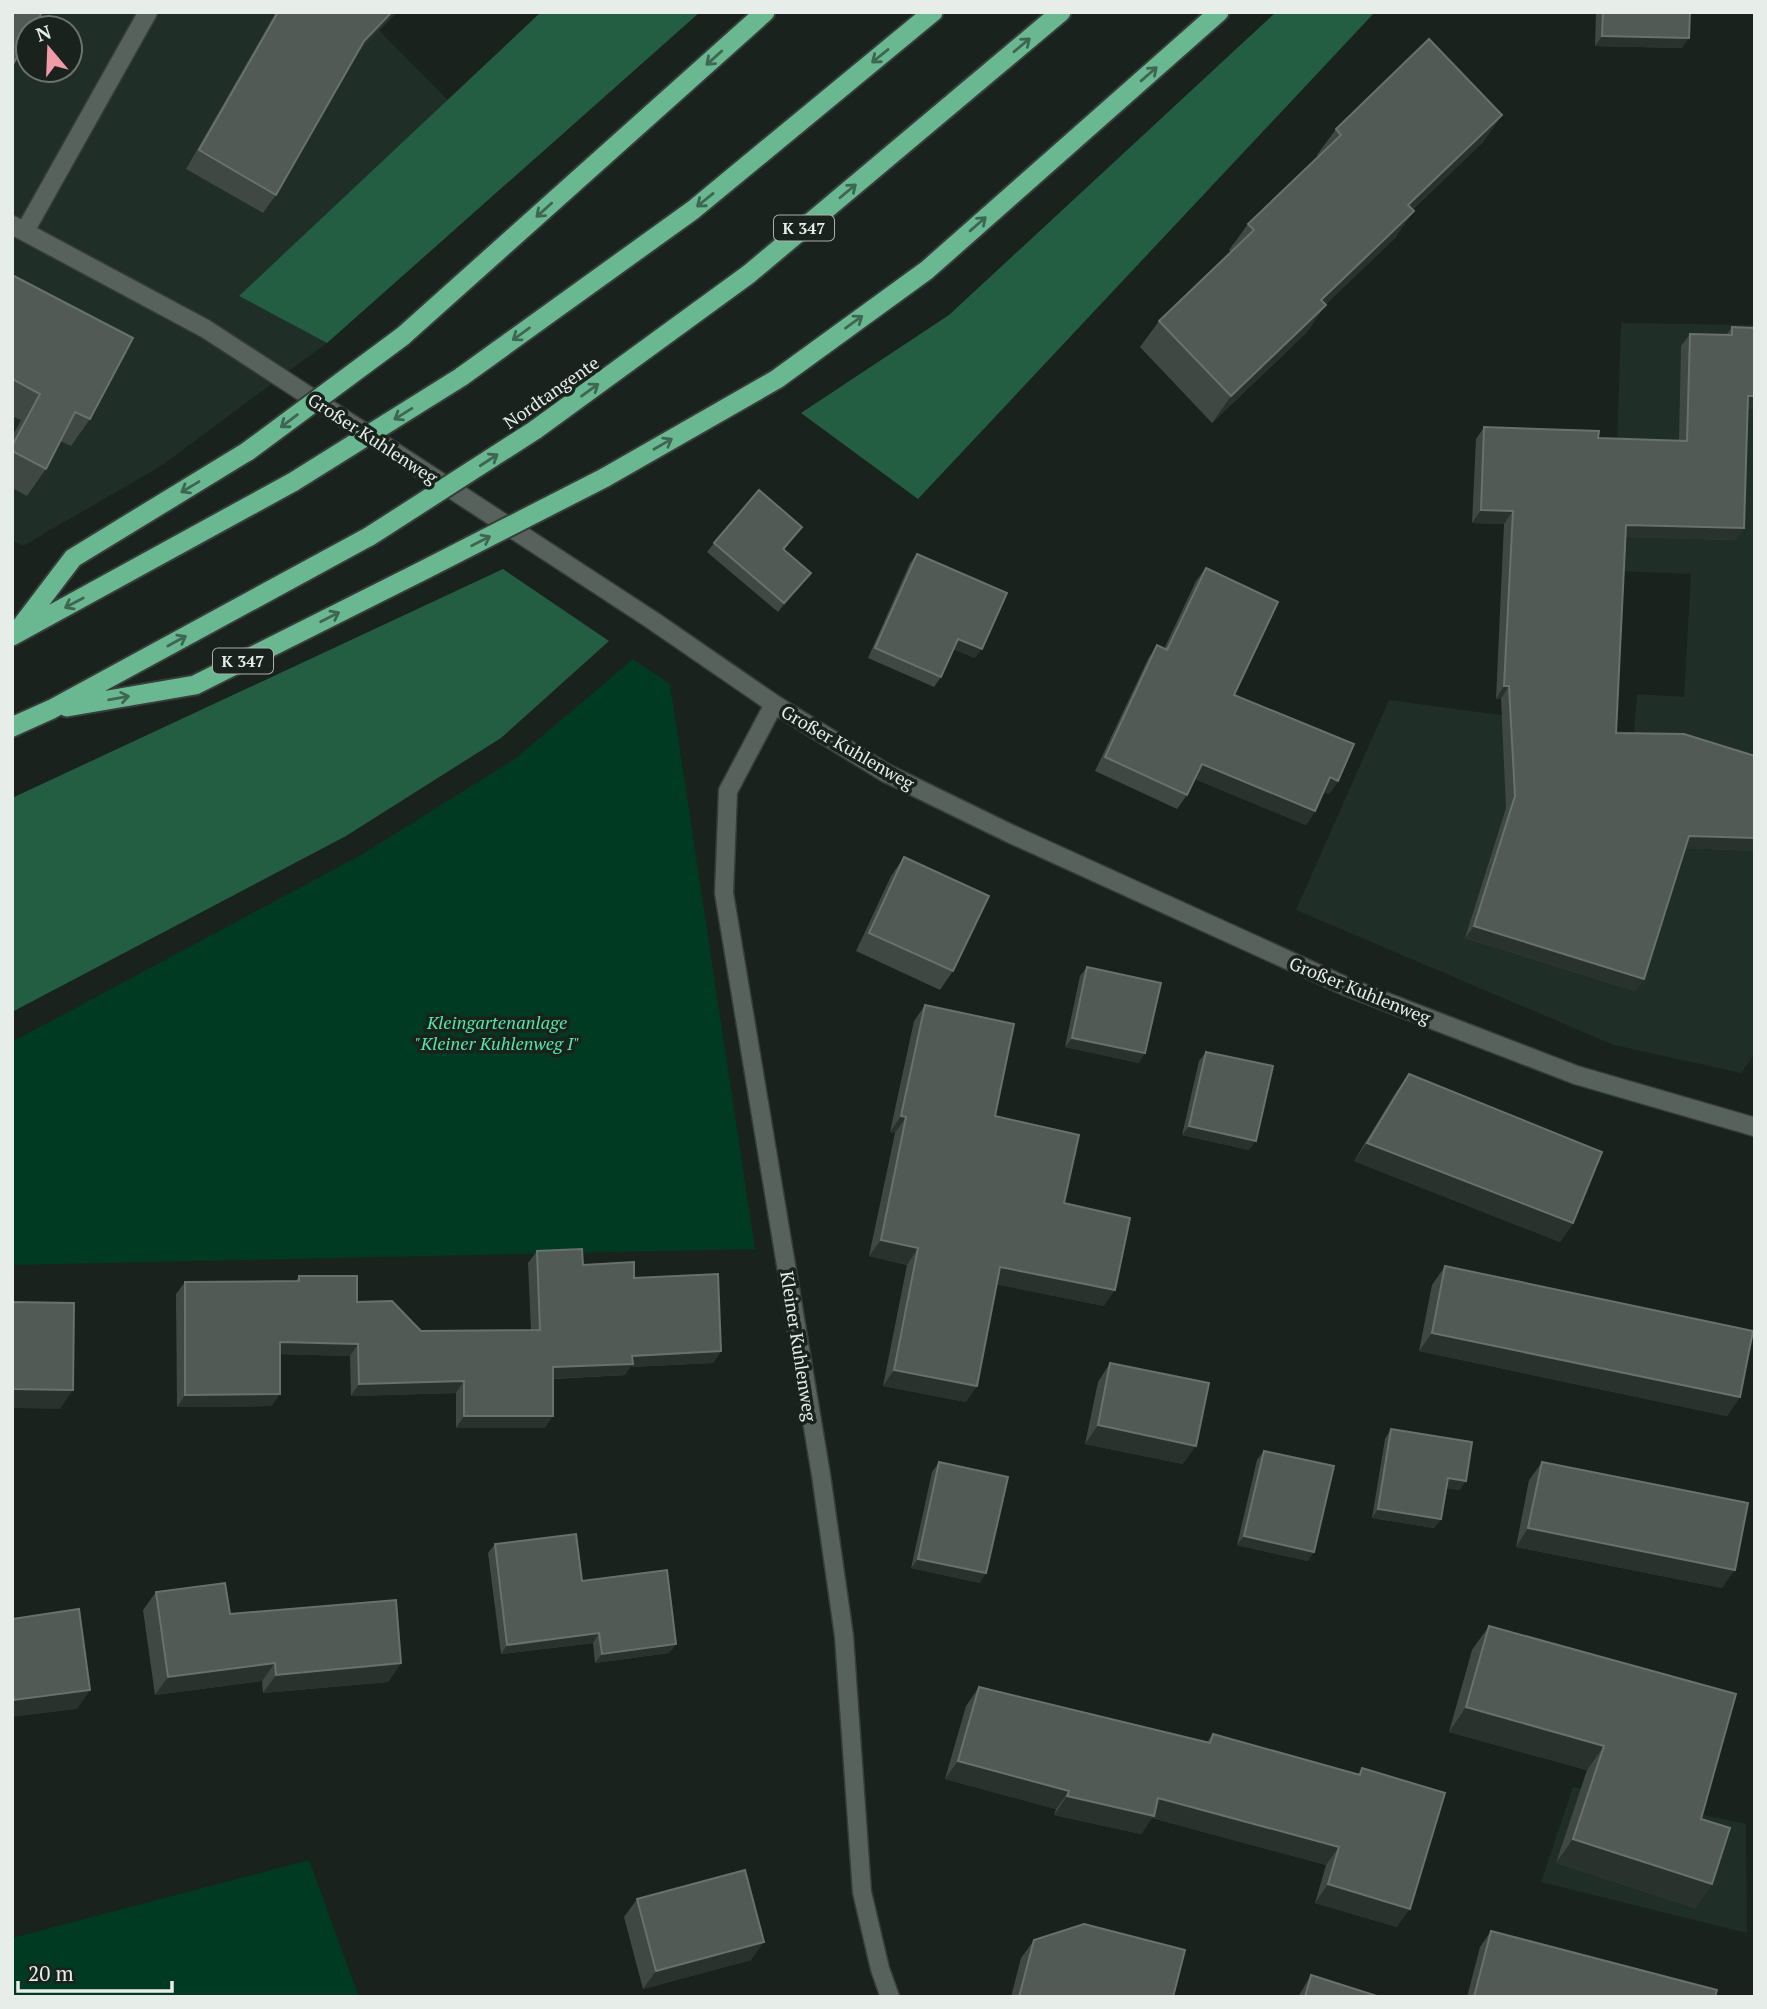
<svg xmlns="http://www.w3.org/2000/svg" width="1767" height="2009" font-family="'PT Serif',serif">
<rect width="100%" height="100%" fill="#1a221d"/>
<path fill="#1f2e26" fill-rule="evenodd" d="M12,12H361L449,101L240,296L327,343L161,466L23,546L12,540ZM28,28H70V70H28Z
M1621,323L1755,325V1054L1741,1073L1614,1045L1296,910L1389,700L1634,733L1637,694L1684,697L1691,574L1613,571Z
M1573,1787L1746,1824L1747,1933L1541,1882Z"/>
<path fill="#003a23" d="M633,659L670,684L755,1249L12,1265V1042L361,855L515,759Z
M309,1860L359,1997H12V1938Z"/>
<path fill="#235d42" d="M541,12H700L327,343L239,296Z
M1276,12H1375L918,499L801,413L949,315Z
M503,569L609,641L501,738L346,836L12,1012V798Z"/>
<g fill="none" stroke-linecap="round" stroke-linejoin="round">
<g stroke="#373d3a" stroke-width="21">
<path id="minor" d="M12,225L206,329L652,620L774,704L886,773L1009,833L1345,986L1576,1075L1755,1127
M25,231L148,12
M774,704L728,791L724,893L821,1475L844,1636L862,1892L880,1969L890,1997"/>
</g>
<g stroke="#373d3a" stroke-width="23">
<path id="trunk" d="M403,336L765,12
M461,377L693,210L933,12
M535,430L749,274L1061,12
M604,478L777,379L927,270L1219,12
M19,629L73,558L248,451
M12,636L293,482
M67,707L195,685L420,572
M12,727L52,709L370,536"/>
</g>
<use href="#minor" stroke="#58625c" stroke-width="18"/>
<use href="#trunk" stroke="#6ab892" stroke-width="19"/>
<g stroke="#373d3a" stroke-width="23" stroke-linecap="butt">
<path id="trunk-bridge" d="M248,451L403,336
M293,482L461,377
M370,536L535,430
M420,572L604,478"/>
</g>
<use href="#trunk-bridge" stroke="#6ab892" stroke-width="19"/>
</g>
<path fill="#404843" d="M276,12H397L357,53L276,195L263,213L186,169Z
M1596,12H1690L1682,48L1595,46Z
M1502,115L1483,142L1413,209L1395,238L1325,305L1307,332L1212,423L1140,347L1159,321L1231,252L1229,250L1248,224L1318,157L1317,155L1336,129Z
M12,275L90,419L71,446L60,441L46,469L27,496L12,488V437L21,420L12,416Z
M1732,327L1755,409L1747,408L1736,540L1626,537L1616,733L1754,851L1685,848L1644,979L1635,991L1465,938L1506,808L1501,699H1496L1504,524L1472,523L1476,439L1484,427L1598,438L1679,441L1681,346L1690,334H1727Z
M802,527L784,550L804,582L778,612L707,552L714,543Z
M917,554L975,658L953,649L941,677L934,687L868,658L910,563Z
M1206,568L1234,695L1338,781L1329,794L1324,792L1315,811L1306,825L1195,779L1187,795L1177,809L1095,771L1148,659L1157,645L1164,649L1196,581Z
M904,857L953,971L940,990L856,951L891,876Z
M1087,967L1139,1063L1065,1047L1080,976Z
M925,1005L995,1116L1064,1203L1104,1306L997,1284L966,1402L883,1386L907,1265L869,1256L895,1133L890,1132L914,1021Z
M1206,1052L1249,1150L1182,1135L1199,1061Z
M1409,1074L1573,1223L1560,1242L1354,1161L1396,1092Z
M537,1251L583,1265L634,1278L721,1351L713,1363L630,1367L625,1375L553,1379L545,1428H456V1393L351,1396L350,1356L280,1354L272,1406L177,1407L176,1294L185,1282L296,1281L299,1276L421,1331L531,1330L528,1263Z
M1445,1266L1740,1397L1727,1416L1419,1351L1432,1285Z
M1110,1363L1183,1464L1085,1444L1098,1382Z
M1391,1429L1460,1490L1446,1488L1441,1519L1434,1528L1372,1518L1385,1439Z
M1264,1451L1308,1561L1237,1545L1257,1460Z
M939,1462L980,1583L911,1568L932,1472Z
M1542,1462L1722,1588L1516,1547L1529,1480Z
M495,1544L582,1581L676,1644L669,1653L595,1663L593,1643L501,1654L488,1553Z
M156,1592L230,1614L401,1663L388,1682L263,1693L262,1681L155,1695L143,1610Z
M1489,1626L1701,1819L1712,1884L1695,1908L1556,1863L1587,1770L1449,1732L1472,1650Z
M979,1687L1207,1742L1213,1734L1358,1774L1362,1768L1397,1927L1315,1903L1326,1865L1152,1818L1141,1834L1054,1815L1056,1809L945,1779L966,1706Z
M637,1899L751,1960L643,1989L624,1917Z
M1491,1931L1715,1997H1467L1480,1947Z
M1034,1940L1173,1997H1011L1021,1958Z
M1311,1975L1380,1997H1298Z"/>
<path fill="#29322d" d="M392,12H397L351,59L364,41Z
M1602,36L1689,38L1682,48L1595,46Z
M1502,115L1483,142L1389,231L1408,205Z
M1414,211L1395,238L1302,327L1321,300Z
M1326,305L1307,332L1212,423L1231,396Z
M1748,396H1755V409L1739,408Z
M1481,510L1513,511L1504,524L1472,523Z
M1626,525L1744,528L1736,540L1618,537Z
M811,573L804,582L778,612L784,603Z
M958,639L982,649L975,658L951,648Z
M1504,686H1509L1501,699H1496Z
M1202,764L1315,811L1306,825L1192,778Z
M1330,777L1338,781L1329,794L1320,791Z
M1689,836L1755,838V850L1754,851L1680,848Z
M1474,926L1644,979L1635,991L1465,938Z
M1072,1038L1145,1053L1139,1063L1065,1047Z
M901,1116L906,1117L895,1133L890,1132Z
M1189,1126L1256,1141L1249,1150L1182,1135Z
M1367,1143L1573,1223L1560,1242L1354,1161Z
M881,1240L918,1248L907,1265L869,1256Z
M1000,1267L1115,1290L1104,1306L989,1283Z
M1432,1333L1740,1397L1727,1416L1419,1351Z
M280,1342L358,1344L350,1356L271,1354Z
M721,1351L713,1363L630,1367L625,1375L545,1379L553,1367L632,1356Z
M894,1370L977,1386L966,1402L883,1386Z
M464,1381L456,1393L351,1396L359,1384Z
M12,1389L73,1390L60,1409L12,1408Z
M280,1394L272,1406L177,1407L185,1395Z
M464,1416H553L545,1428H456Z
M1098,1425L1196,1446L1183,1464L1085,1444Z
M1448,1478L1466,1481L1460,1490L1441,1488Z
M1378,1509L1441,1519L1434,1528L1372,1518Z
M1528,1528L1735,1570L1722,1588L1516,1547Z
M1244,1536L1314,1552L1308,1561L1237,1545Z
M918,1559L986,1573L980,1583L911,1568Z
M599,1633L593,1643L501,1654L507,1645Z
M676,1644L669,1653L595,1663L602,1654Z
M275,1663L262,1681L155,1695L168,1677Z
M401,1663L388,1682L263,1693L276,1675Z
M90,1690L77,1709L12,1717V1703L14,1700Z
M1466,1707L1604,1746L1587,1770L1449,1732Z
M958,1761L1069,1791L1056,1809L945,1779Z
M1067,1796L1158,1798L1339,1847L1326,1865L1152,1818L1141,1834L1054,1815Z
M1573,1839L1712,1884L1695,1908L1556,1863Z
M1328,1884L1410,1909L1397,1927L1315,1903Z
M764,1942L751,1960L643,1989L656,1971Z"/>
<path fill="#525a55" stroke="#69716c" stroke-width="2" d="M12,12H42L34,28H28V38L13,64L12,63Z
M278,12H392L364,41L276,195L199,150Z
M1603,12H1690L1689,38L1602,36Z
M1429,39L1502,115L1408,205L1414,211L1321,300L1326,305L1231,396L1159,321L1254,230L1248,224L1341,135L1336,129Z
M12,275L133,338L90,419L75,412L46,469L12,451V446L40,394L12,379Z
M1732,327L1755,328V396H1748L1744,528L1626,525L1616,733L1684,734L1755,756V838L1689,836L1644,979L1474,926L1515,796L1509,686H1504L1513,511L1481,510L1484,427L1599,431L1598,438L1687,441L1690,334L1732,335Z
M759,490L802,527L783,549L811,573L784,603L714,543Z
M917,554L1007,593L982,649L958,639L941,677L875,648Z
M1206,568L1278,602L1234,695L1354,744L1338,781L1330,777L1315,811L1202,764L1187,795L1105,757L1157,645L1167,650Z
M904,857L989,896L953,971L869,933Z
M1087,967L1161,983L1145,1053L1072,1038Z
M925,1005L1014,1024L995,1116L1079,1135L1064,1203L1130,1218L1115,1290L1000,1267L977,1386L894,1370L918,1248L881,1240L906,1117L901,1116Z
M1206,1052L1273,1066L1256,1141L1189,1126Z
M1409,1074L1602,1152L1573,1223L1367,1143Z
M582,1249L583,1265L634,1262V1278L718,1274L721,1351L632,1356L633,1364L553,1367V1416H464V1381L359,1384L358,1344L280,1342V1394L185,1395V1282L299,1281V1276H357V1302L392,1301L421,1331L540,1330L537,1251Z
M1445,1266L1753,1331L1740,1397L1432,1333Z
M12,1302L74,1303L73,1390L12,1389Z
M1110,1363L1209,1383L1196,1446L1098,1425Z
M1391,1429L1472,1442L1466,1481L1448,1478L1441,1519L1378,1509Z
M1264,1451L1334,1466L1314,1552L1244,1536Z
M939,1462L1008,1477L986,1573L918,1559Z
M1542,1462L1748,1503L1735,1570L1528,1528Z
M576,1534L582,1581L667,1570L676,1644L602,1654L599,1633L507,1645L495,1544Z
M225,1583L230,1614L396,1600L401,1663L276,1675L275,1663L168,1677L156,1592Z
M79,1609L90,1690L14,1700L12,1687V1619Z
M1489,1626L1736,1694L1701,1819L1730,1828L1712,1884L1573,1839L1604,1746L1466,1707Z
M979,1687L1210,1743L1213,1734L1360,1775L1362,1768L1445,1793L1410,1909L1328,1884L1339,1847L1158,1798L1154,1816L1067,1796L1069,1791L958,1761Z
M745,1870L764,1942L656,1971L637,1899Z
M1084,1924L1185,1950L1173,1997H1019L1034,1940Z
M1491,1931L1717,1990L1715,1997H1474Z
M1311,1975L1380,1997H1305Z"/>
<defs><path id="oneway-shaft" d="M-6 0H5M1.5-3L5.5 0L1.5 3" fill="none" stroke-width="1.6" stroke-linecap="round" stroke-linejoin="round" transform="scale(1.75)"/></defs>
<g stroke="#3e6652">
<use href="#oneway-shaft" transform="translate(1022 45) rotate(-40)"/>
<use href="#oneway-shaft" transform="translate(880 56) rotate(141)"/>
<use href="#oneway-shaft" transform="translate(714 58) rotate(138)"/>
<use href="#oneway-shaft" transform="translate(1149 74) rotate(-41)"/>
<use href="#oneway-shaft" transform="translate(848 191) rotate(-40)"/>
<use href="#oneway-shaft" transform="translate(705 200) rotate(141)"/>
<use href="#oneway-shaft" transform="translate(544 210) rotate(138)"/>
<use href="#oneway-shaft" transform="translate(978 224) rotate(-41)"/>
<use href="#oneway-shaft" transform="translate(854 322) rotate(-36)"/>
<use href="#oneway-shaft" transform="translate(521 334) rotate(144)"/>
<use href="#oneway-shaft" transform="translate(590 390) rotate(-36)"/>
<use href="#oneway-shaft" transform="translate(403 414) rotate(148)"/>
<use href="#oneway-shaft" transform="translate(289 421) rotate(143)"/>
<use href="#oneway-shaft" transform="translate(663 444) rotate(-30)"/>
<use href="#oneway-shaft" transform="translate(489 460) rotate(-33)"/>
<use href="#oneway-shaft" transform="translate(190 487) rotate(149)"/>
<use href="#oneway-shaft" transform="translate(481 541) rotate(-27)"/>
<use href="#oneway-shaft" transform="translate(74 603) rotate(152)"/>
<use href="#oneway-shaft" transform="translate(330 617) rotate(-27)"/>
<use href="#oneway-shaft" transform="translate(177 641) rotate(-29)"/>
<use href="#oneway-shaft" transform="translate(119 698) rotate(-10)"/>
</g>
<g text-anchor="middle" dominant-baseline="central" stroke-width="7" stroke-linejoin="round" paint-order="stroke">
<g fill="#1a221d" stroke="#aab0ac" stroke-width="2">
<rect x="774" y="215.5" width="60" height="25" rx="5"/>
<rect x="213" y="648.5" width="60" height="25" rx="5"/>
</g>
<g font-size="16" font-weight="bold" fill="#e7ede9">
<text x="804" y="228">K 347</text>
<text x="243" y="661">K 347</text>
</g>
<g font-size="18" fill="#e7ede9" stroke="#1a221d">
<text transform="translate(551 392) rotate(-35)">Nordtangente</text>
<text transform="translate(373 438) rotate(33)">Großer Kuhlenweg</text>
<text transform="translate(848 747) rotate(30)">Großer Kuhlenweg</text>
<text transform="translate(1360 990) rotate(22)">Großer Kuhlenweg</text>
<text transform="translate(799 1346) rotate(81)">Kleiner Kuhlenweg</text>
</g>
<g font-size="18" font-style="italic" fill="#55e6a5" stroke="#1a221d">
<text x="497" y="1022">Kleingartenanlage<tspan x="497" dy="21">"Kleiner Kuhlenweg I"</tspan></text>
</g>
</g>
<rect width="1767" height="2009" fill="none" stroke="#e7ede9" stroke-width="28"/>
<g transform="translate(49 49) rotate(341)"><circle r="33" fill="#1a221d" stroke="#6c736f" stroke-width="2"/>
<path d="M0-5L12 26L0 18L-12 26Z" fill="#f39aa7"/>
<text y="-10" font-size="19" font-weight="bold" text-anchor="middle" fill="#e7ede9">N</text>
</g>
<path d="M18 1981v10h154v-10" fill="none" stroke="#e7ede9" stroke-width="3.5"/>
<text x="28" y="1981" font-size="21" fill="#e7ede9" stroke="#1a221d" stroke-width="5" paint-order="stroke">20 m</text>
</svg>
